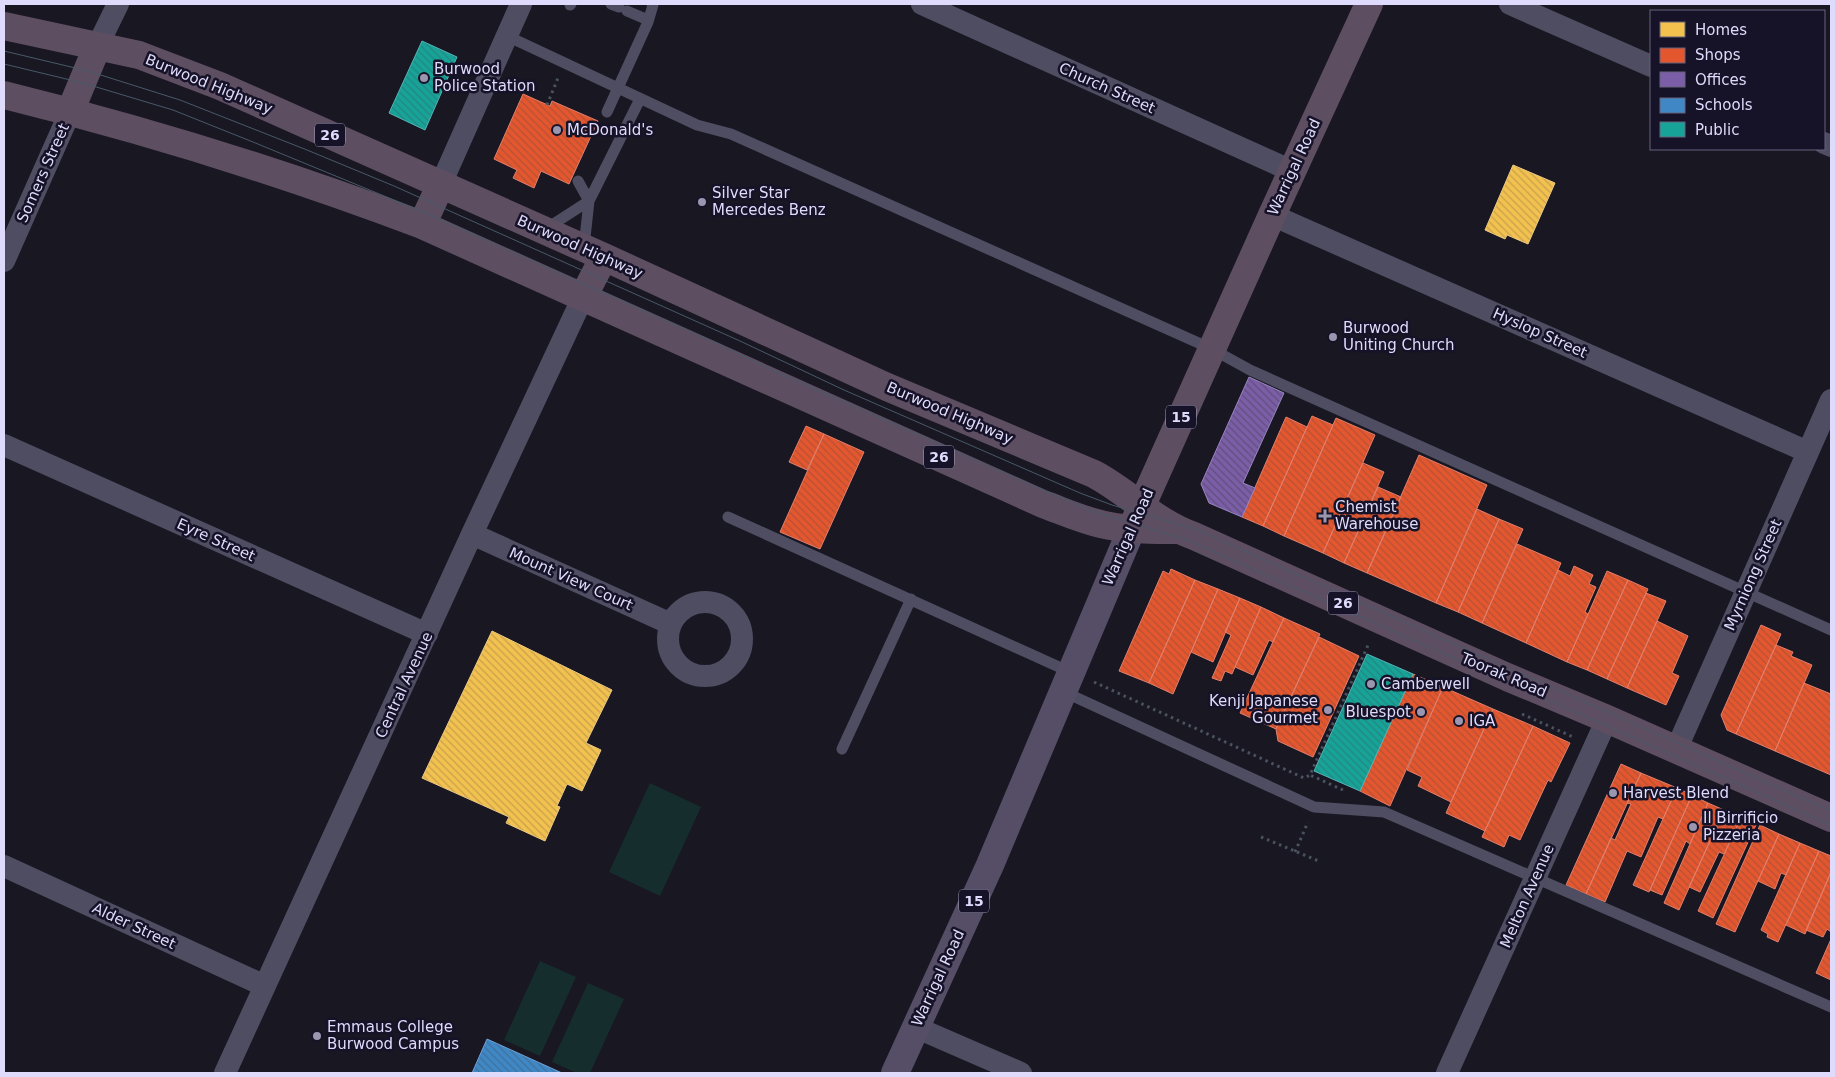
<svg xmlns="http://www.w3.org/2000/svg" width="1835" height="1077" font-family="'DejaVu Sans',sans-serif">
<defs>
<pattern id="homes-back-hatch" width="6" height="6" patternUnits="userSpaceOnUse" patternTransform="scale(1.25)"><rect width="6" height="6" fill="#f2c14e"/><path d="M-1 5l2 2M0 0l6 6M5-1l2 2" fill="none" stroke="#c6a14e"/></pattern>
<pattern id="shops-back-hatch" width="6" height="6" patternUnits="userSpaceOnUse" patternTransform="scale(1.25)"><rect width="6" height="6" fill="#e4572e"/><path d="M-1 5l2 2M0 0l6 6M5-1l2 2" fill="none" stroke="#b45137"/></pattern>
<pattern id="offices-back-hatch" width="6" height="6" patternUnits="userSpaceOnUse" patternTransform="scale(1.25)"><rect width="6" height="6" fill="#7b5ea7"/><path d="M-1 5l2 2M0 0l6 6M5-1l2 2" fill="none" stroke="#5f507a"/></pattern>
<pattern id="schools-back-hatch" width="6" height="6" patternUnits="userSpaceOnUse" patternTransform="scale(1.25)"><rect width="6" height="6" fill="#3f88c5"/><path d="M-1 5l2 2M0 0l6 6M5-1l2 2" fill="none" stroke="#40709b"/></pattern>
<pattern id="public-back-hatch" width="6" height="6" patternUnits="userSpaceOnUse" patternTransform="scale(1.25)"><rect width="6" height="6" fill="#17a398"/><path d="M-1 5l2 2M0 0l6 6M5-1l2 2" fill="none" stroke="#248681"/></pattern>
</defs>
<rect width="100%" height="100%" fill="#191722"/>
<path fill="#162d2e" d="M650,783L701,807L660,896L609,872Z
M540,961L576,977L540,1056L504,1040Z
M588,983L624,999L590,1073H577L552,1062Z"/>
<path fill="url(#homes-back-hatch)" stroke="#ecc982" d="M1513,165L1555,183L1528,244L1507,235L1505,239L1485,230Z
M492,631L612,690L586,743L601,750L582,791L567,784L557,806L560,807L545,841L506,823L509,817L422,778Z"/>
<path fill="url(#shops-back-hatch)" stroke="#e27f6c" d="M523,94L550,106L552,101L598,121L569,184L541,171L534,188L513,178L517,170L494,159Z
M1312,416L1333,425L1284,536L1263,526Z
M1286,417L1307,427L1263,526L1242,517Z
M1336,418L1375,435L1323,553L1284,536Z
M806,426L824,434L807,470L789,462Z
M824,434L864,452L820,549L780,532Z
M1419,455L1487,485L1436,603L1367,573Z
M1363,463L1384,472L1344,563L1323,553Z
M1378,487L1401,497L1367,573L1344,563Z
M1477,509L1499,519L1458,612L1436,603Z
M1499,519L1523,529L1482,623L1458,612Z
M1517,544L1561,563L1526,643L1482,623Z
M1574,566L1593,575L1589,584L1596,587L1585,612L1588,614L1567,662L1526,643L1558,570L1570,576Z
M1171,569L1195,580L1149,683L1119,671L1163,571L1169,574Z
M1607,571L1628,580L1587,670L1567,662Z
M1195,580L1218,589L1173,694L1149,683Z
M1628,580L1648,589L1607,679L1587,670Z
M1218,589L1240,598L1213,662L1191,652Z
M1646,593L1666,601L1627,688L1607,679Z
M1240,598L1261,607L1232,674L1225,671L1221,681L1212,678L1231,635L1225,632Z
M1261,607L1284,618L1273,642L1269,640L1253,675L1235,667Z
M1284,618L1320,634L1276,729L1240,713Z
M1657,621L1688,636L1672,673L1679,676L1666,705L1627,688Z
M1761,625L1781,634L1736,734L1727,730L1721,715Z
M1319,637L1359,656L1313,757L1278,741L1276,729Z
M1776,645L1793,652L1791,656L1812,665L1775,751L1736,734Z
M1413,674L1443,687L1390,806L1360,791Z
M1804,683L1831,694V775L1775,751Z
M1443,687L1493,709L1451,802L1418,786L1422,777L1407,770Z
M1493,709L1533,726L1485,831L1446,813Z
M1533,726L1570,743L1551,782L1548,780L1520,840L1509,835L1504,847L1482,837Z
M1621,764L1641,773L1586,894L1566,885Z
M1641,773L1677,788L1663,819L1658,817L1641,857L1627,851L1605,902L1586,894L1611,838L1615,840L1631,804L1627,803Z
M1677,788L1692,795L1649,892L1633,885Z
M1692,795L1708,803L1690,844L1686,841L1662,895L1650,890Z
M1708,803L1724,810L1679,910L1664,903Z
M1724,810L1741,818L1724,854L1719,852L1700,892L1689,887Z
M1741,818L1756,825L1713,918L1698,911Z
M1760,825L1779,834L1735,932L1716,924Z
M1779,834L1800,843L1786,875L1781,873L1775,889L1758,881Z
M1800,843L1819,851L1778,942L1767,937L1768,934L1761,930Z
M1819,851L1831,856V872L1805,934L1786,925Z
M1831,872V932L1827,929L1823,937L1806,930Z
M1831,939V980L1816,973Z"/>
<path fill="url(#offices-back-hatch)" stroke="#9984c0" d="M1249,377L1284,393L1243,483L1255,488L1242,517L1209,503L1201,484Z"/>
<path fill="url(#schools-back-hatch)" stroke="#6fa1d6" d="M487,1039L562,1073H472Z"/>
<path fill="url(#public-back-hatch)" stroke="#53b4b6" d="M422,41L457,57L425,130L389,113Z
M1367,654L1413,674L1360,791L1314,771Z"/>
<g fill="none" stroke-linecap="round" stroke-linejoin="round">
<path stroke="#49535f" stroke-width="3" stroke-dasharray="2.5 4" stroke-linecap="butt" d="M547,105L558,78
M1094,682L1304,778L1310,775
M1522,714L1573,737
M1343,790L1310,775L1369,643
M1261,837L1321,862
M1295,852L1308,822"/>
<path stroke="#4e4d62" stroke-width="11" d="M611,4L619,7
M570,5L571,4
M627,11L648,20
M507,36L697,125L731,134L1212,349L1250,370L1831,630
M607,112L648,22L653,5L652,4
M578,181L589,201
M544,230L589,201
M584,247L589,201L640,99
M728,517L1070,672
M1062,691L1314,807L1384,812L1831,1007
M842,749L911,599"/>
<path stroke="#4e4d62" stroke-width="22" d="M922,4L1292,171
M1510,4L1651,66
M97,47L118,4
M1824,143L1831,146
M441,184L521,4
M1272,215L1808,452
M4,261L70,112
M4,445L427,634
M472,534L671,624
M668 639a37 37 0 1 1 74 0a37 37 0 1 1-74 0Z
M1676,750L1831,400
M4,866L265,986
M915,1027L1021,1073
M225,1073L472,534L583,297
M1447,1073L1607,719"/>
<path stroke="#564e66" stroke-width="28" d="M895,1073L990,865L1132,528"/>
<path stroke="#5e4e62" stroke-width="28" d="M4,26L139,55L220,86L604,257L887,387L1094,474C1130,493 1154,522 1194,536L1507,677L1607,719L1831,818
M4,95C146,130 285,173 422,225L1043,504C1065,512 1086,522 1110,526C1132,530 1154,530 1177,530
M70,112L97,47
M422,225L441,184
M583,297L604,257
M1134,523L1272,215L1369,4"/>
<path stroke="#485a69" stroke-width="1" d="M4,51L88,71L180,100L307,150L394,186L740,341L844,390L1080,493L1112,505L1195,529L1831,811
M4,64L83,83L173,110L253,142L428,214L727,348L785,376L1068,501L1086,509L1190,541L1831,825"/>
</g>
<g fill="#9a96b0" stroke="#161227" stroke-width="2">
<circle cx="424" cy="78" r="5"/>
<circle cx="557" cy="130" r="5"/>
<circle cx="702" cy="202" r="5"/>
<circle cx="1333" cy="337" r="5"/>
<path d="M1322.5 508.5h5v5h5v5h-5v5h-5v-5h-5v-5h5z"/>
<circle cx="1371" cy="684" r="5"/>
<circle cx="1328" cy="710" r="5"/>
<circle cx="1421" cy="712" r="5"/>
<circle cx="1459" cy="721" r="5"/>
<circle cx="1613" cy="793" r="5"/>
<circle cx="1693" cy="827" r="5"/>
<circle cx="317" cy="1036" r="5"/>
</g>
<g text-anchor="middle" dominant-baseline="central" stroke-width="5" stroke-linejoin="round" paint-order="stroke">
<g fill="#161227" stroke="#a39fbc" stroke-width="1">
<rect x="315" y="123.5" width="30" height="23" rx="4"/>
<rect x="1166" y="405.5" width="30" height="23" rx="4"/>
<rect x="924" y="445.5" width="30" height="23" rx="4"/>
<rect x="1328" y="591.5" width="30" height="23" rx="4"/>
<rect x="959" y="889.5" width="30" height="23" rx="4"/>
</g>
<g font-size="14" font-weight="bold" fill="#dfdbfc">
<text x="330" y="135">26</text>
<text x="1181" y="417">15</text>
<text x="939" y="457">26</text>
<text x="1343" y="603">26</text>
<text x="974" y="901">15</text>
</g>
<g font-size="15" fill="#dfdbfc" stroke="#161227" text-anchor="start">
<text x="434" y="69">Burwood<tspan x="434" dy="17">Police Station</tspan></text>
<text x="567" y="130">McDonald's</text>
<text x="712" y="193">Silver Star<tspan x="712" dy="17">Mercedes Benz</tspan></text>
<text x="1343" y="328">Burwood<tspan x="1343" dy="17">Uniting Church</tspan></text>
<text x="1335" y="507">Chemist<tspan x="1335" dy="17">Warehouse</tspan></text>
<text x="1381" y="684">Camberwell</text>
<text x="1318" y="701" text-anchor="end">Kenji Japanese<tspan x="1318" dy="17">Gourmet</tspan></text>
<text x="1411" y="712" text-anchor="end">Bluespot</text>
<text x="1469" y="721">IGA</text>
<text x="1623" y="793">Harvest Blend</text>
<text x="1703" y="818">Il Birrificio<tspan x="1703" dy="17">Pizzeria</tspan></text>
<text x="327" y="1027">Emmaus College<tspan x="327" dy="17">Burwood Campus</tspan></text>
</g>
<g font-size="15" fill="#dfdbfc" stroke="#161227">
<text transform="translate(209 84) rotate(22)">Burwood Highway</text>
<text transform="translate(1107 88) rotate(24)">Church Street</text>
<text transform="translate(1294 167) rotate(-65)">Warrigal Road</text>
<text transform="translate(43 173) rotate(-66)">Somers Street</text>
<text transform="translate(580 247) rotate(24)">Burwood Highway</text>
<text transform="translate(1540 333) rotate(24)">Hyslop Street</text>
<text transform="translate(950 413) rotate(23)">Burwood Highway</text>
<text transform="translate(1128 537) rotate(-66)">Warrigal Road</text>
<text transform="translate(216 540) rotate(24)">Eyre Street</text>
<text transform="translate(1753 575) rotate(-66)">Myrniong Street</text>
<text transform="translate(571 579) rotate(24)">Mount View Court</text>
<text transform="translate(1504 675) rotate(23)">Toorak Road</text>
<text transform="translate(404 685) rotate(-65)">Central Avenue</text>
<text transform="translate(1527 896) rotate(-66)">Melton Avenue</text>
<text transform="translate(134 926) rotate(25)">Alder Street</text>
<text transform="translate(938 978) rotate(-65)">Warrigal Road</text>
</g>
</g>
<rect width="1835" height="1077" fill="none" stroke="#dfdbfc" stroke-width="10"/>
<rect x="1650" y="10" width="175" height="140" fill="#161227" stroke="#66627c"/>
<rect x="1660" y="22" width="25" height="15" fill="#f2c14e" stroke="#66627c"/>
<text x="1695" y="35" font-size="15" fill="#dfdbfc">Homes</text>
<rect x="1660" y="48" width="25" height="15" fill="#e4572e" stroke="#66627c"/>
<text x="1695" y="60" font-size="15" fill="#dfdbfc">Shops</text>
<rect x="1660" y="72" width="25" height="15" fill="#7b5ea7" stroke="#66627c"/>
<text x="1695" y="85" font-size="15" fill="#dfdbfc">Offices</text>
<rect x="1660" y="98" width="25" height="15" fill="#3f88c5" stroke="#66627c"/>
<text x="1695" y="110" font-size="15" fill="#dfdbfc">Schools</text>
<rect x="1660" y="122" width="25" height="15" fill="#17a398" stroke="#66627c"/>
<text x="1695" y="135" font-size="15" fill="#dfdbfc">Public</text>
</svg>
